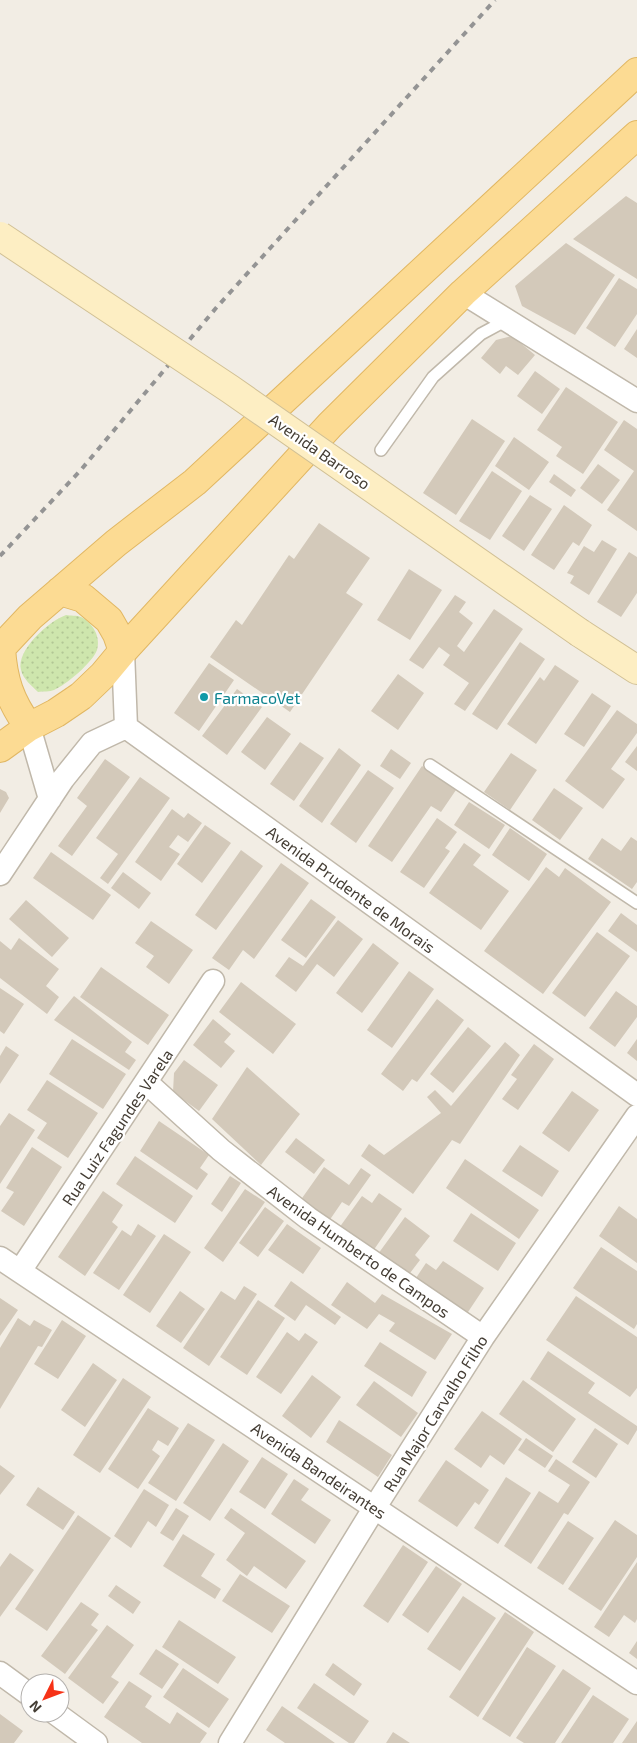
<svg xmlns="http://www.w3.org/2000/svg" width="637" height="1743" font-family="'Exo 2',sans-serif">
<defs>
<pattern id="grass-dots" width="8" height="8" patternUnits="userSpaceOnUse" patternTransform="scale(1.25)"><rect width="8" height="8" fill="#cee6ad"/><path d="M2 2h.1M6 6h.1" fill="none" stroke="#b2c695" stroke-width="1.8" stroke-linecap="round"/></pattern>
</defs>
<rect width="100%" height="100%" fill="#f2ede4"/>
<path fill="url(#grass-dots)" d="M66,615C70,616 77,615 81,617C93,623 101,637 97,650C93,662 66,685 54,690C50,692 43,691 38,692C32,686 23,679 21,670C16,650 49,621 66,615Z"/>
<path fill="#d3c9ba" d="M626,196L637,203V279L573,239Z
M566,243L615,275L575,335L522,306L515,286Z
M619,278L637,289V314L615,347L586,328Z
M637,329V358L624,349Z
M512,336L535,355L518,375L506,366L500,374L481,358L496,340Z
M535,371L560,389L542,414L517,396Z
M566,387L618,422L583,474L556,456L562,447L537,430Z
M472,419L505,441L456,515L423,493Z
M624,420L637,429V531L607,510L634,471L604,450Z
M514,437L549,462L529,490L495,466Z
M598,464L620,480L602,504L580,488Z
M492,471L522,491L490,540L459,521Z
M554,474L576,490L571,497L549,482Z
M530,495L552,509L524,551L502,536Z
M564,505L592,525L579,546L573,542L554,570L531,555Z
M319,523L370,558L346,593L363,604L290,712L210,657L236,620L242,625L289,555L294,559Z
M602,540L617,549L589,595L570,583L574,576L567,573L584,546L594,552Z
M629,552L637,557V593L621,617L597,602Z
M409,569L442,590L410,640L377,620Z
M455,595L466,602L459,612L473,623L457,646L464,652L494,609L523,629L465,711L454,704L469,683L443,665L450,655L439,647L423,669L409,660Z
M520,642L545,659L497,730L472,714Z
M209,663L234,680L199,731L174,713Z
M555,665L579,681L536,744L507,724L540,677L544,681Z
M398,674L424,693L398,730L371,711Z
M237,689L262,707L227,755L202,736Z
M592,693L611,706L584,747L564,734Z
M617,710L637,724V733L611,769L625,779L603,809L565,781Z
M267,717L291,734L265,770L241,752Z
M300,742L324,758L294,801L270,784Z
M637,746V771L625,762Z
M339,748L361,765L322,823L299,806Z
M391,749L411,763L400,779L380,766Z
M511,753L537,770L510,810L484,792Z
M105,759L130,777L72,856L58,846L87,806L77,798Z
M422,766L456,790L441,812L431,806L392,862L368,846Z
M368,770L394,788L356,843L330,824Z
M140,777L170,798L108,884L100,878L118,854L96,838Z
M554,788L583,808L560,840L532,820Z
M0,789L6,792L9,798L0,813Z
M469,802L505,825L489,849L454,825Z
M172,809L184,818L188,813L202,823L188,842L178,835L169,847L180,854L161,881L135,862Z
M437,818L457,832L445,848L450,851L424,888L400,872Z
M205,825L231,843L202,883L177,864Z
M510,828L547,854L529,881L492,855Z
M631,837L637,841V882L632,889L588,859L602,838L621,851Z
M464,843L481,855L473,865L509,891L481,930L429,893Z
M241,850L263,866L216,930L195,915Z
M51,852L111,895L93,920L33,878Z
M281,863L309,883L254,959L243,950L229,970L212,958Z
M546,867L559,877L565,868L611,902L543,994L484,951Z
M123,872L151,893L139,909L111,888Z
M311,899L336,917L306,958L281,940Z
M26,900L69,938L52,957L9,919Z
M621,913L637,925V952L608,931Z
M338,920L363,939L334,977L317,964L296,992L275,976L289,957L303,966Z
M151,921L193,950L169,984L146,967L154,956L135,943Z
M597,932L630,956L585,1017L552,993Z
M19,938L59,969L46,986L59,997L47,1014L0,978V941L11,950Z
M373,943L399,963L362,1013L336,993Z
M101,967L169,1015L148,1045L80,997Z
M409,971L434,989L392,1048L367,1030Z
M241,982L296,1024L273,1054L219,1012Z
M0,988L24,1004L4,1034L0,1031Z
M616,991L637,1006V1017L615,1047L589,1028Z
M74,996L132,1042L125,1052L136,1060L129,1070L54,1020Z
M437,999L464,1020L417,1082L412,1079L403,1091L381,1074Z
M213,1019L231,1034L224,1042L235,1051L221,1068L193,1045Z
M468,1027L491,1046L453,1093L430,1074Z
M72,1039L126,1074L103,1109L49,1074Z
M637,1039V1061L627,1053Z
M505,1042L520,1055L460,1144L452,1140L413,1194L361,1156L369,1144L384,1155L441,1113L427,1097L435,1090L451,1106Z
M534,1044L554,1059L518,1110L502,1099L517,1079L511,1075Z
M6,1046L19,1055L0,1084V1056Z
M184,1060L218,1085L199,1111L173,1092L174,1073Z
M247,1067L300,1114L261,1165L212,1119Z
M47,1080L98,1113L68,1158L37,1138L47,1123L27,1110Z
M572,1091L599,1110L569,1152L542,1133Z
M9,1113L35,1130L0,1184V1126Z
M159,1121L209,1155L200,1168L208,1174L197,1190L140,1151Z
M296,1138L325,1160L314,1174L285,1152Z
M520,1145L559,1171L542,1197L502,1171Z
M32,1147L62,1167L24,1226L1,1211L14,1192L6,1188Z
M135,1156L193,1196L175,1223L116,1184Z
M465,1159L539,1210L519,1239L446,1188Z
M324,1167L349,1185L361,1168L371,1175L349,1206L342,1202L329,1221L300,1201Z
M230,1176L241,1183L222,1212L211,1204Z
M245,1189L265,1202L223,1262L204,1248Z
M103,1191L123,1205L112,1222L118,1227L85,1276L58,1257Z
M379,1193L402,1209L373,1251L339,1228L362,1196L372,1203Z
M619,1206L637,1219V1263L599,1236Z
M265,1207L284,1221L258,1257L239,1243Z
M471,1213L516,1243L498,1271L453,1241Z
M405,1217L430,1236L415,1255L420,1260L407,1277L378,1254Z
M138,1224L156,1236L119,1290L93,1273L122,1230L131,1236Z
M287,1224L321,1248L303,1274L268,1250Z
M164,1234L191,1252L150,1313L123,1295Z
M601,1247L637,1271V1324L634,1329L573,1288Z
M443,1261L484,1288L466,1315L414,1281L426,1263L436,1270Z
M291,1281L341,1317L335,1325L306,1305L295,1321L274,1306Z
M347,1282L375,1303L382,1294L452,1334L435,1360L389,1331L395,1323L379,1314L367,1329L331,1305Z
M244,1286L257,1294L209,1366L183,1348L221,1291L235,1300Z
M180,1291L205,1309L181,1343L156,1326Z
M576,1296L637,1337V1388L630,1397L546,1340Z
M0,1298L18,1310L0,1336Z
M258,1300L285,1318L247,1375L220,1357Z
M18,1318L30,1326L34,1320L52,1330L42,1347L38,1346L0,1409V1348Z
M62,1320L86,1336L58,1379L34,1364Z
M287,1332L299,1341L305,1333L318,1342L281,1394L256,1377Z
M380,1342L427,1372L412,1397L364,1366Z
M548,1351L595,1383L588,1393L637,1426V1430L628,1445L530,1379Z
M93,1363L117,1380L85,1427L61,1410Z
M312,1375L341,1397L311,1438L282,1416Z
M123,1378L151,1397L100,1473L73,1455Z
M523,1380L576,1419L553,1452L499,1414Z
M374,1381L418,1413L401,1437L356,1405Z
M148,1408L179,1428L168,1446L158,1440L152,1450L160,1456L138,1489L108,1469Z
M482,1411L522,1439L504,1465L490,1455L481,1468L454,1449Z
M339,1420L392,1455L378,1477L326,1442Z
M188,1423L215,1440L176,1501L148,1483Z
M595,1428L618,1444L596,1478L572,1462Z
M526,1438L553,1456L545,1468L518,1450Z
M223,1443L249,1461L210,1521L183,1503Z
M262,1457L288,1474L265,1509L239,1492Z
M556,1459L590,1482L568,1515L564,1513L531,1564L504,1546L539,1491L558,1503L570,1485L548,1471Z
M446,1460L489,1490L479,1505L475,1502L457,1527L418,1501Z
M0,1465L15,1476L0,1495Z
M506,1477L531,1493L498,1544L474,1528Z
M294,1479L309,1489L301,1500L331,1520L315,1544L271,1514Z
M38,1487L75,1512L63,1530L26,1505Z
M144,1489L169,1505L156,1527L148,1521L131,1548L114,1536Z
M176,1508L189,1516L173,1541L160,1533Z
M231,1508L306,1561L286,1589L254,1566L247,1576L226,1560L245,1533L224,1518Z
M78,1515L111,1538L47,1631L15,1609Z
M615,1520L637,1535V1557L601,1611L568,1589Z
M568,1521L594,1538L563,1585L537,1568Z
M183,1534L215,1554L201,1576L221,1589L215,1599L163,1566Z
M403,1545L428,1562L388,1623L363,1606Z
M10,1553L34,1570L0,1617V1567Z
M637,1562V1619L635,1623L624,1615L609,1637L594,1627Z
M436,1566L462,1584L428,1633L402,1615Z
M240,1574L290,1606L272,1633L222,1601Z
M116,1585L141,1602L133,1614L108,1596Z
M463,1596L496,1618L460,1671L427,1649Z
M81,1602L99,1614L91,1625L98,1630L65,1674L41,1656Z
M505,1612L534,1632L478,1717L449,1697Z
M179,1620L236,1657L218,1684L162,1647Z
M107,1625L134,1645L111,1677L119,1682L103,1704L68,1678Z
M637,1641V1659L629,1653Z
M527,1647L556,1666L510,1737L482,1719Z
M156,1649L179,1664L162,1689L139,1674Z
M333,1663L362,1684L354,1696L325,1675Z
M183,1668L229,1699L209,1728L163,1697Z
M563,1669L591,1688L555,1743H524L516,1738Z
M129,1681L152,1696L145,1707L170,1724L177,1712L207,1733L200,1743H142L104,1717Z
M314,1683L369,1721L354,1743H349L297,1708Z
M593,1695L629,1719L613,1743H561Z
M282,1706L335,1743H285L266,1730Z
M0,1714L23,1731L14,1743H0Z
M637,1721V1743H622Z
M393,1732L410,1743H386Z"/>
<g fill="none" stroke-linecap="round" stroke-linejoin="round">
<g stroke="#c0b8aa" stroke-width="14">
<path id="lane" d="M381,450L433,377L481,334L507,320
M430,765L637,903"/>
</g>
<g stroke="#c0b8aa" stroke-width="25">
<path id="street" d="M463,293L637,401
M123,651L126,727
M29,727L50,799
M126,727L637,1095
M0,874L63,779L92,743L126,727
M147,1083L221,1150L308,1218L483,1337
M0,1258L637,1683
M20,1271L213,981
M0,1673L30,1695
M55,1713L96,1743
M230,1743L375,1507L483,1337L637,1116"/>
</g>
<g stroke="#d1c095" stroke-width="30">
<path id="secondary" d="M580,633L637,670"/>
</g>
<g stroke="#e1b763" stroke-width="30">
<path id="primary" d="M60,591L83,598L109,620L117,634L123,651
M1,648C3,680 10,701 29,727
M0,649L30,617L116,543L195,482L637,72
M0,748L29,727L56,713L81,696L103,675L123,651L330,425L463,293L637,135"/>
</g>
<use href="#lane" stroke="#fff" stroke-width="11"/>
<use href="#street" stroke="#fff" stroke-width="22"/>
<use href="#secondary" stroke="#fdeec3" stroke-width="28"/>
<use href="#primary" stroke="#fcdb93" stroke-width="28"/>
<path stroke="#949494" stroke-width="4" stroke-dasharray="6 6" stroke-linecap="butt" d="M0,556L80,471L216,308L495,0"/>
<g stroke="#d1c095" stroke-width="30" stroke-linecap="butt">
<path id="secondary-bridge" d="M0,236L230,389L580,633"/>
</g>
<use href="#secondary-bridge" stroke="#fdeec3" stroke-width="28"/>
</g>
<circle fill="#0f9aa8" stroke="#fff" stroke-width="2" cx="204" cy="697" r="5"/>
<g text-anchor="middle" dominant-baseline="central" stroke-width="4.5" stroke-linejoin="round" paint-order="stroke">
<g font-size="16" fill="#443d34" stroke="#fff">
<text transform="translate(320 451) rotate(35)">Avenida Barroso</text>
<text transform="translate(351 889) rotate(36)">Avenida Prudente de Morais</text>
<text transform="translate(117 1127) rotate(-56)">Rua Luiz Fagundes Varela</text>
<text transform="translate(359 1251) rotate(35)">Avenida Humberto de Campos</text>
<text transform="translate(435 1413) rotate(-58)">Rua Major Carvalho Filho</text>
<text transform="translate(319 1470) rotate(34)">Avenida Bandeirantes</text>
</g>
<g font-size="16" fill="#0d838f" stroke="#fff" text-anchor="start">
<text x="214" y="697">FarmacoVet</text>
</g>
</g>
<g transform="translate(45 1698) rotate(228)"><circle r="24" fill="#ffffff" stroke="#b4b1ae"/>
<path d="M0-4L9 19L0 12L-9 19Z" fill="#f63217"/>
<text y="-8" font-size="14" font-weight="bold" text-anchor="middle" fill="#443d34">N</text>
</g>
</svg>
